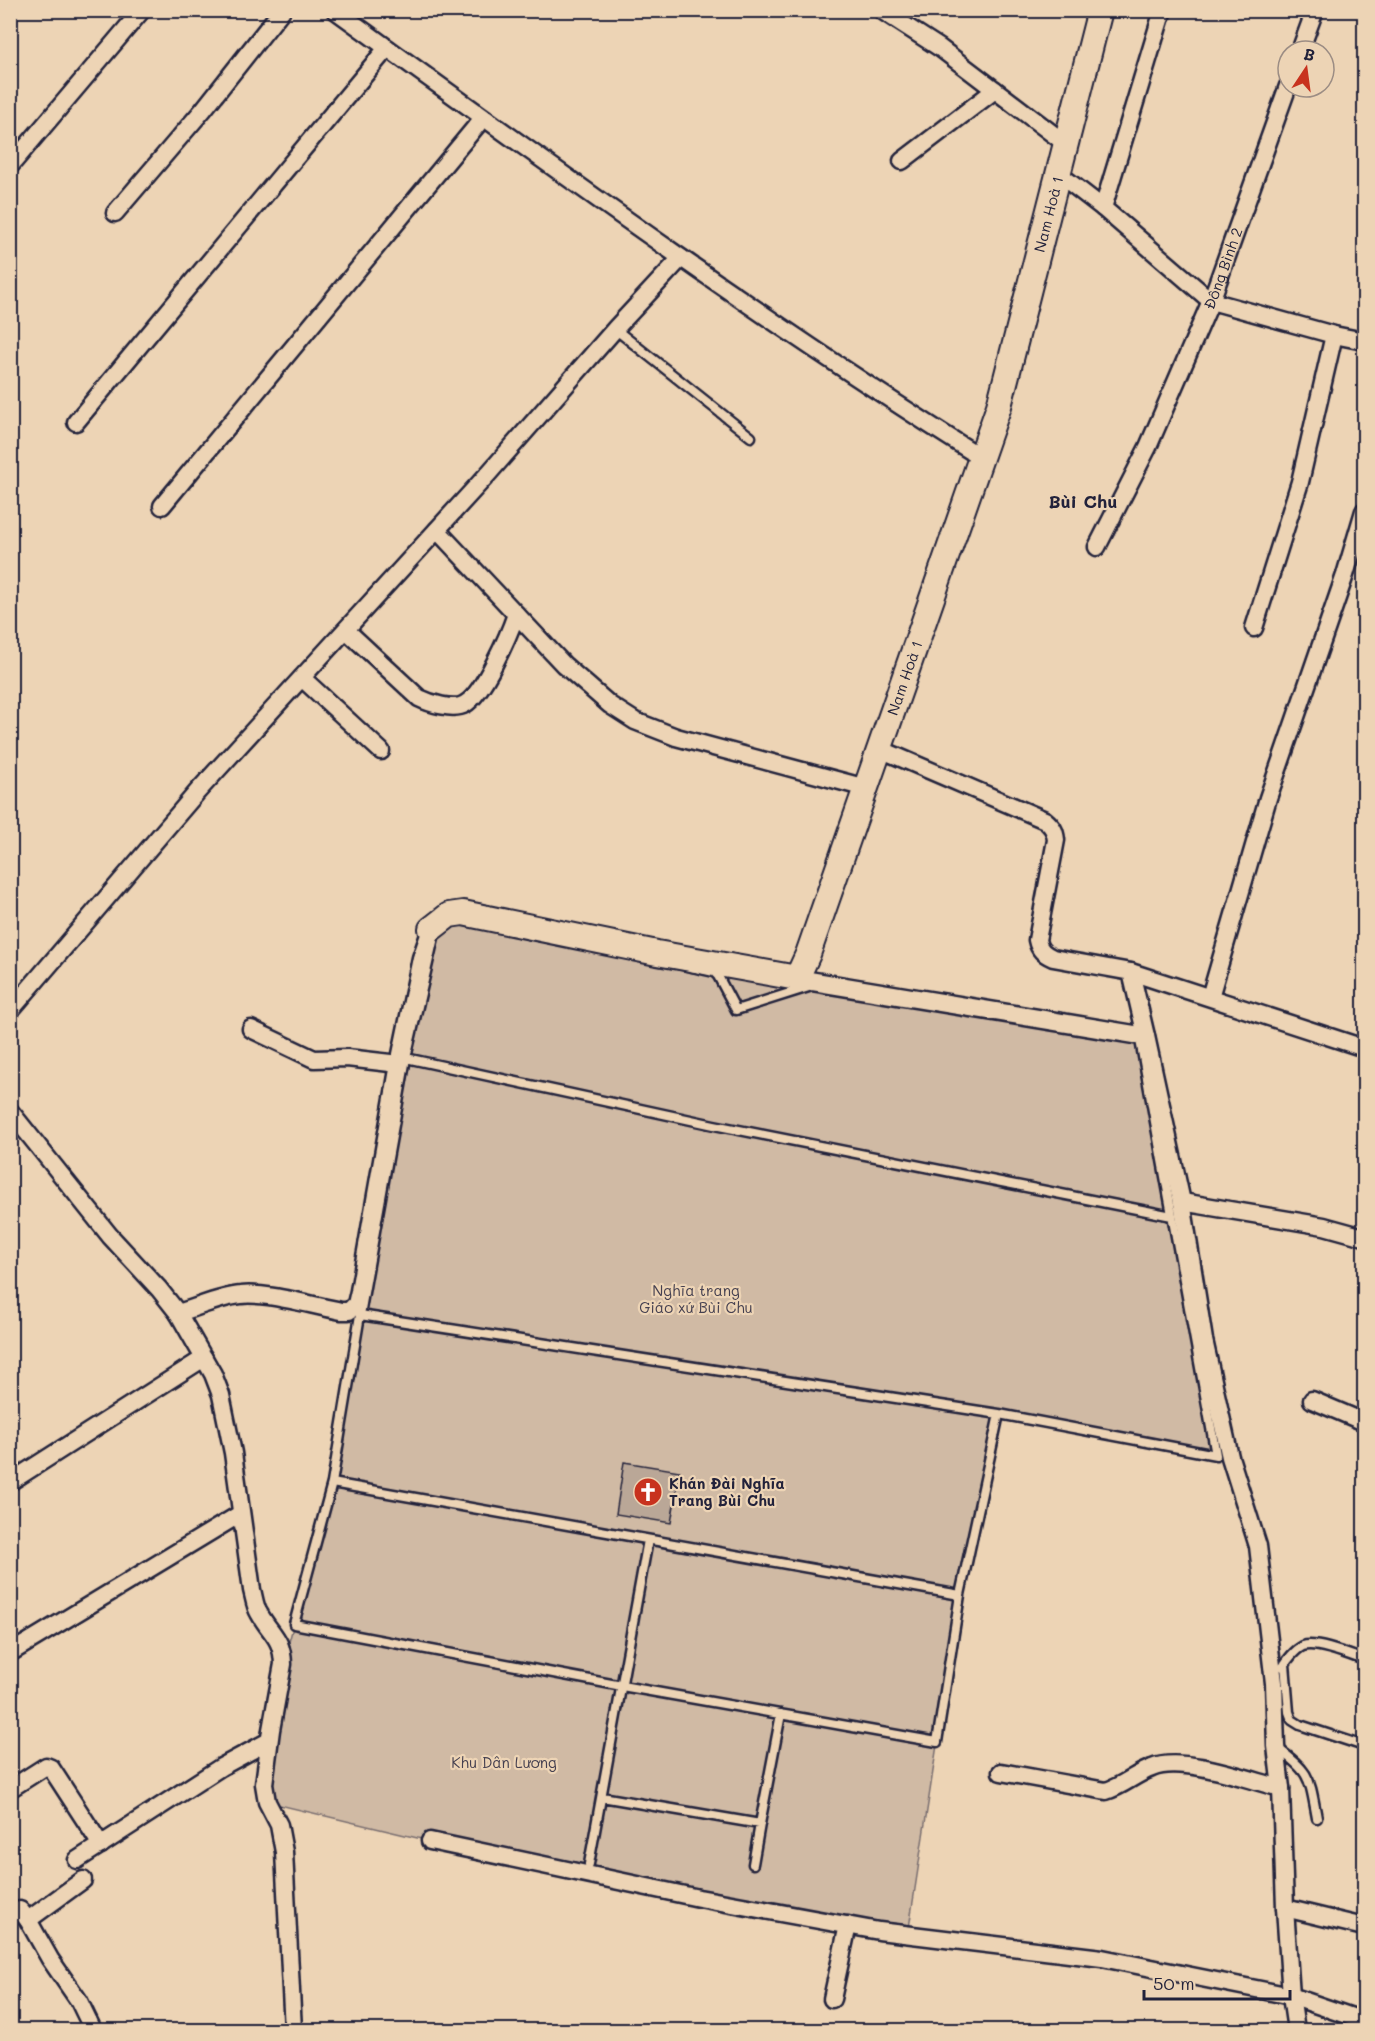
<svg xmlns="http://www.w3.org/2000/svg" width="1375" height="2041" font-family="Mali,sans-serif">
<rect width="100%" height="100%" fill="#edd4b5"/>
<filter id="ink" filterUnits="userSpaceOnUse"><feTurbulence type="fractalNoise" baseFrequency=".0167" numOctaves="2"/><feDisplacementMap in="SourceGraphic" scale="12" xChannelSelector="R" yChannelSelector="G"/><feConvolveMatrix kernelMatrix="1 2 1 2 8 2 1 2 1" color-interpolation-filters="sRGB"/></filter>
<g filter="url(#ink)">
<path fill="#d0baa4" stroke="#796e70" stroke-width="1.5" d="M463,913L1146,1036L1230,1457L1003,1420L960,1595L908,1934L430,1841L267,1802L283,1664L334,1476L431,929Z"/>
<path fill="#baa797" stroke="#22223b" stroke-width="1.5" d="M624,1462L680,1471L671,1523L616,1514Z"/>
<g fill="none" stroke-linecap="round" stroke-linejoin="round">
<g stroke="#22223b" stroke-width="13">
<path id="lane" d="M615,329L751,437
M464,916L714,972L718,976L736,1010L812,986L1140,1040L1216,1455L999,1414L360,1315L406,1058L435,933C444,924 451,919 464,916Z
M406,1058L714,1125L1172,1216
M360,1315L332,1483L960,1595L999,1414
M332,1483L294,1624L622,1686L937,1742L960,1595
M1285,1664L1289,1712L1292,1720L1300,1725L1364,1746
M1283,1667C1287,1660 1295,1650 1303,1646C1316,1641 1350,1655 1364,1660
M1276,1747C1311,1773 1309,1776 1317,1818
M602,1797L760,1824L781,1714
M589,1864L648,1540
M753,1864L760,1824"/>
</g>
<g stroke="#22223b" stroke-width="21">
<g id="street">
<path d="M335,10C548,164 760,319 982,458"/>
<path d="M881,10L940,48L1066,144"/>
<path d="M1300,51L1315,10"/>
<path d="M902,161L995,90"/>
<path d="M10,166L142,10"/>
<path d="M1059,174L1103,208L1211,301L1334,335L1300,482L1254,628"/>
<path d="M1103,208L1163,10"/>
<path d="M115,213L203,110L282,10"/>
<path d="M1334,335L1364,341"/>
<path d="M76,422L387,48"/>
<path d="M162,506L483,118"/>
<path d="M437,530L564,665L610,705L635,721L676,737L866,788"/>
<path id="s1" d="M1097,547L1148,447L1211,301L1288,86"/>
<path d="M346,630L419,698C429,703 454,711 465,704C483,694 509,635 516,614"/>
<path d="M302,678L381,751"/>
<path d="M880,749L1045,820C1052,826 1055,830 1056,840L1037,940C1039,950 1044,954 1053,958L1131,972L1146,1036"/>
<path d="M1131,972L1364,1048"/>
<path d="M797,978L1146,1036L1182,1202L1204,1340L1230,1457L1258,1546L1274,1683L1276,1746L1281,1788L1285,1908L1291,1996L1296,2030"/>
<path d="M1210,997L1268,798L1345,575L1364,511"/>
<path d="M10,1011L198,791L488,474L615,329L681,258"/>
<path d="M251,1029L314,1059L347,1058L399,1064"/>
<path d="M10,1111L110,1236L159,1289L178,1313L213,1374L221,1395L233,1453L252,1590C254,1597 255,1607 259,1613C271,1635 282,1637 283,1664L271,1730L264,1784L267,1802L279,1825L284,1852L293,2030"/>
<path d="M1182,1202L1324,1226L1364,1237"/>
<path d="M178,1313C199,1307 219,1297 241,1295C266,1292 315,1306 341,1311H349L356,1304L359,1291L399,1064L421,958L431,929"/>
<path d="M1312,1400L1364,1422"/>
<path d="M10,1482L204,1358"/>
<path d="M10,1653L240,1514"/>
<path d="M1001,1772L1106,1791C1123,1786 1135,1774 1152,1768C1181,1755 1249,1780 1281,1788"/>
<path d="M10,1789L46,1766L51,1768L101,1845"/>
<path d="M430,1841L699,1898L879,1931L1102,1958L1291,1996L1364,2021"/>
<path d="M77,1860L221,1767L269,1741"/>
<path d="M1285,1908L1364,1927"/>
<path d="M10,1916L20,1910L28,1920L50,1959L79,2001L93,2030"/>
<path d="M28,1920L83,1880"/>
<path d="M832,1999L848,1925"/>
</g>
</g>
<g stroke="#22223b" stroke-width="28">
<g id="secondary">
<path id="s2" d="M431,929L449,915L463,913L657,953L797,978L808,954L999,406L1100,10"/>
</g>
</g>
<use href="#lane" stroke="#edd4b5" stroke-width="8"/>
<use href="#street" stroke="#edd4b5" stroke-width="16"/>
<use href="#secondary" stroke="#edd4b5" stroke-width="24"/>
</g>
</g>
<defs>
<g id="church-disc" transform="scale(1.5)"><circle r="9.5" fill="#c8321e" stroke="#edd4b5"/><path d="M-1.2-6h2.4v3.5h3.3v2.4h-3.3V6h-2.4V-.1h-3.3v-2.4h3.3Z" fill="#fff"/></g>
</defs>
<g fill-rule="evenodd">
<use href="#church-disc" x="648" y="1492"/>
</g>
<g text-anchor="middle" dominant-baseline="central" stroke-width="4.5" stroke-linejoin="round" paint-order="stroke">
<g font-size="15" fill="#22223b" stroke="#edd4b5">
<text stroke="none"><textPath href="#s2" startOffset="1182">Nam Hoà 1</textPath></text>
<text stroke="none"><textPath href="#s1" startOffset="306">Đông Bình 2</textPath></text>
<text stroke="none"><textPath href="#s2" startOffset="696">Nam Hoà 1</textPath></text>
</g>
<g font-size="15" fill="#454050" stroke="#edd4b5">
<text x="696" y="1290">Nghĩa trang<tspan x="696" dy="17">Giáo xứ Bùi Chu</tspan></text>
<text x="504" y="1762">Khu Dân Lương</text>
</g>
<g font-size="15" font-weight="bold" fill="#22223b" stroke="#edd4b5" text-anchor="start">
<text x="669" y="1483">Khán Đài Nghĩa<tspan x="669" dy="17">Trang Bùi Chu</tspan></text>
</g>
<g font-size="18" font-weight="bold" fill="#22223b" stroke="#edd4b5">
<text x="1083" y="501">Bùi Chu</text>
</g>
</g>
<rect width="1375" height="2041" fill="none" stroke="#edd4b5" stroke-width="36"/>
<rect x="18" y="18" width="1339" height="2005" fill="none" stroke="#22223b" stroke-width="2" filter="url(#ink)"/>
<g transform="translate(1306 69) rotate(13)"><circle r="28" fill="#edd4b5" stroke="#9c8d84" stroke-width="1.5"/>
<path d="M0-4.5L10 22L0 15L-10 22Z" fill="#c8321e"/>
<text y="-9" font-size="16" font-weight="bold" text-anchor="middle" fill="#22223b">B</text>
</g>
<path d="M1144 1990v9h146v-9" fill="none" stroke="#22223b" stroke-width="3"/>
<text x="1153" y="1990" font-size="18" fill="#22223b" stroke="#edd4b5" stroke-width="4.5" paint-order="stroke">50 m</text>
</svg>
